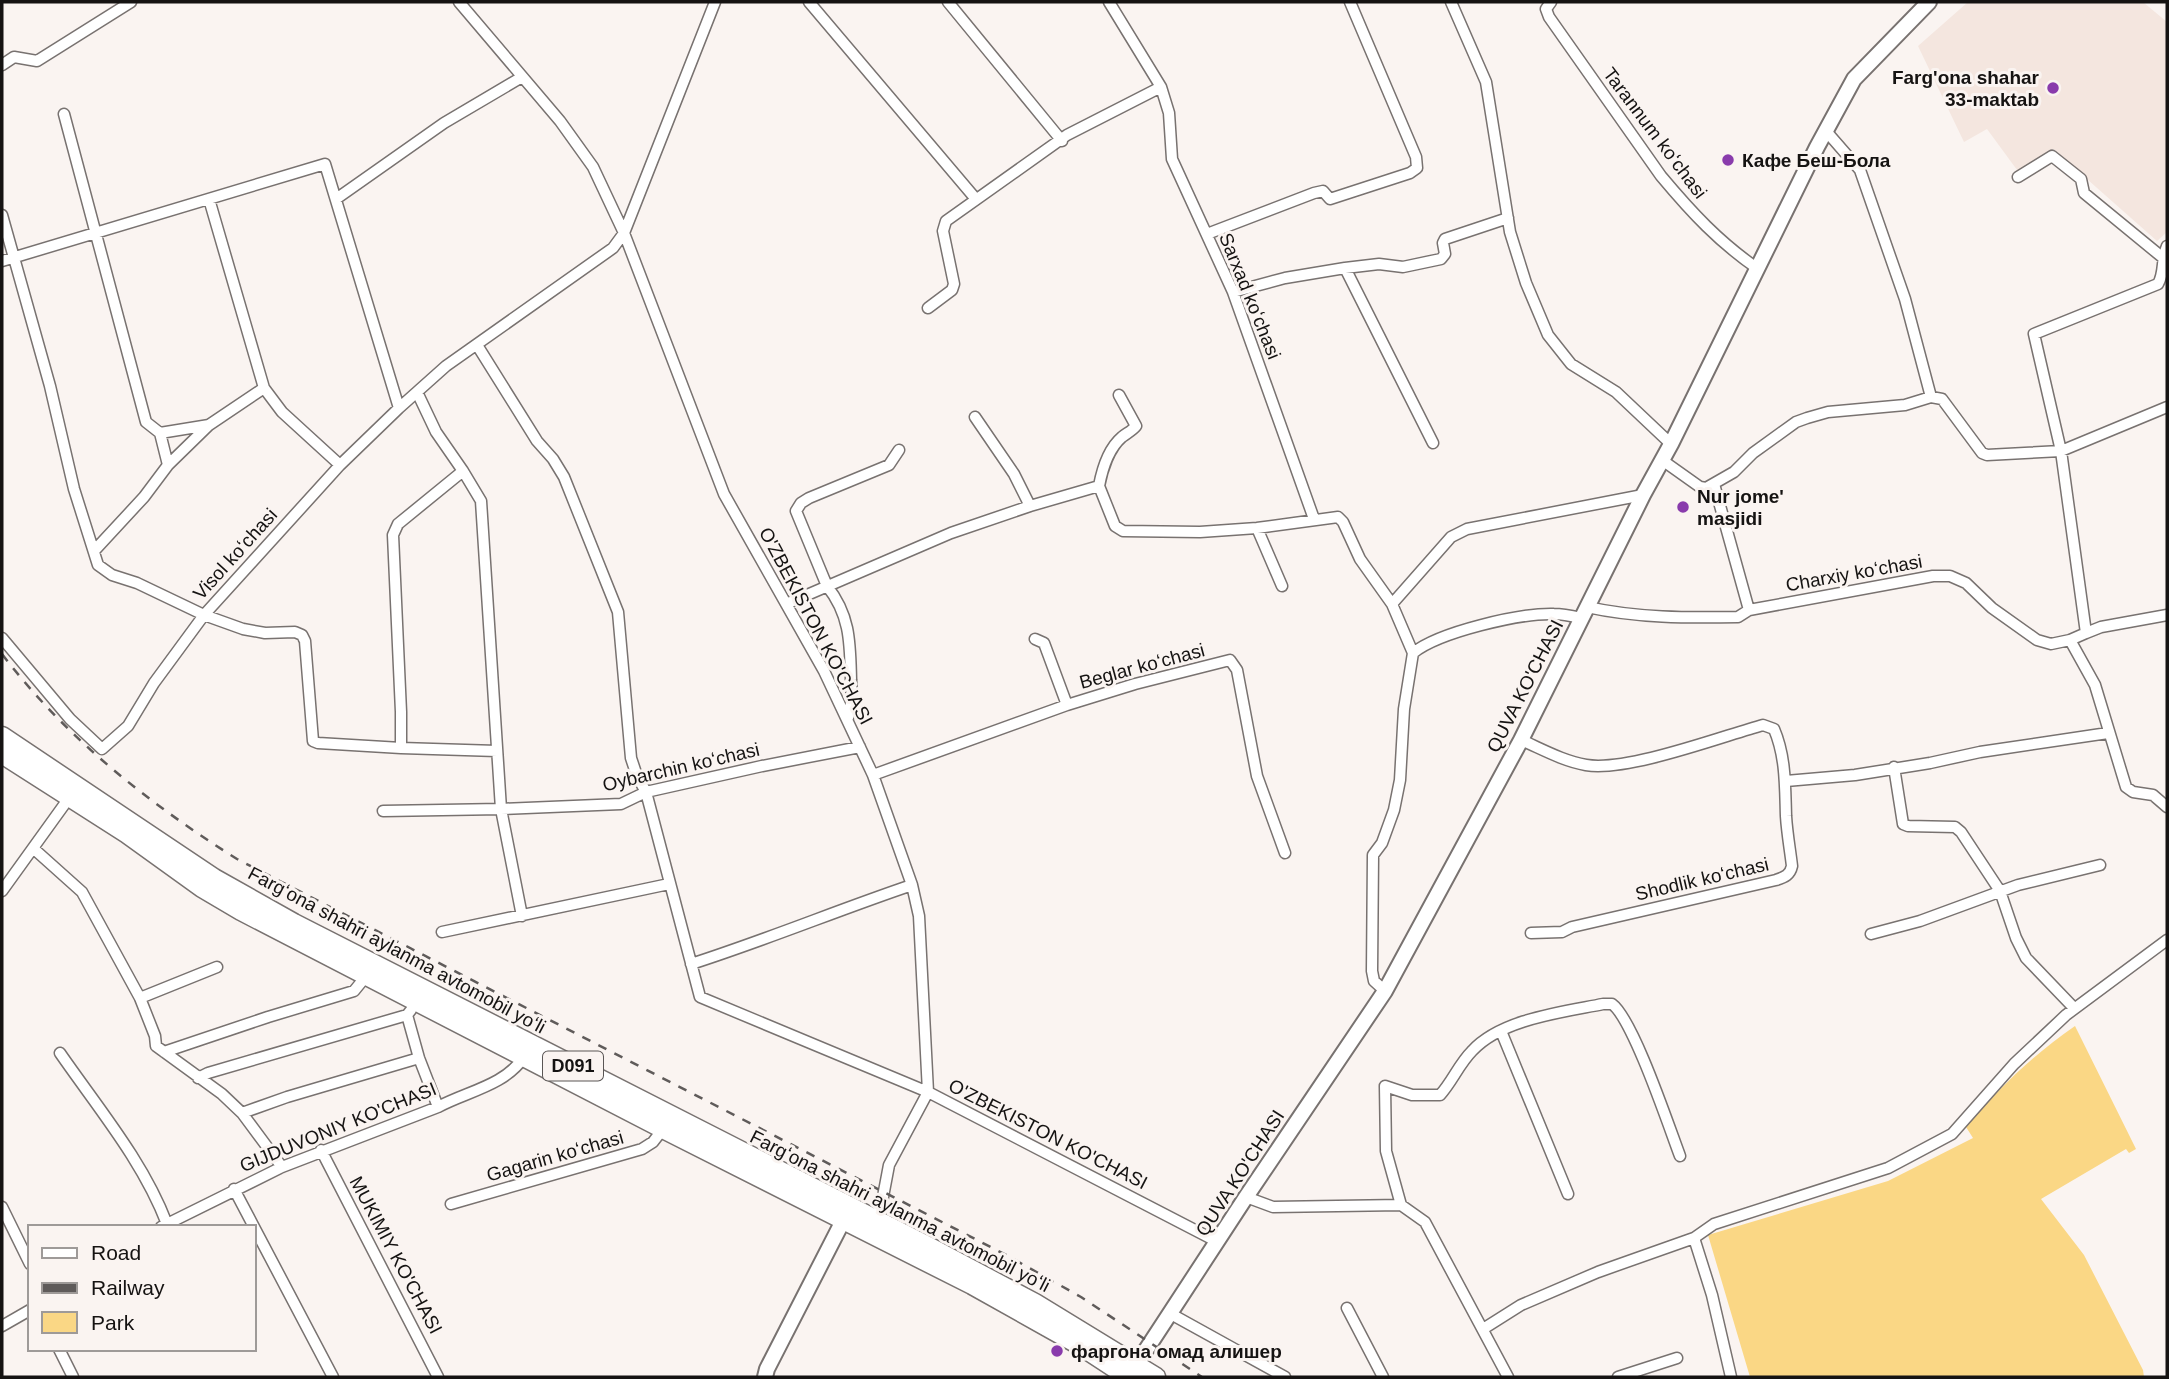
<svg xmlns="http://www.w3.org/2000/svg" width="2169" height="1379" font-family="Helvetica,sans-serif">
<rect width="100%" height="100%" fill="#faf4f1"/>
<path fill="#f4e6df" d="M1968,2H2143L2167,22V232L2157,241L2053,149L2020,174L1987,129L1964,142L1918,46Z"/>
<path fill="#fad785" d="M2075,1026L2136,1149L2129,1153L2126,1149L2041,1199L2084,1255L2143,1370L2144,1377H1750L1708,1235L1888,1181L1973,1138L1966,1127C1999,1088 2033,1055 2075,1026Z"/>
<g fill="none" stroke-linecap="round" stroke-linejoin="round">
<g stroke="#787270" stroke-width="13">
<path id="street" d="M459,2L560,121L593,167L624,233L724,494L824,671L873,775L912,885L919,916L928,1092L1218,1242
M809,2L975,198
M948,2L1062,141
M1109,2L1161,87L1169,113L1172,159L1233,292L1314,519
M1451,2L1486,82L1510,232L1526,283L1548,335L1571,364L1616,392L1671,444
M1551,2L1546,9L1549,17L1661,176C1692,213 1719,242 1758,269
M2,65L14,57L37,61L131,2
M64,114L146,422L160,433L209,425L264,388L209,199
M2018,177L2052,156L2081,179L2084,193L2162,257
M336,199L444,123L522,77
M2,215L50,386L74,489L98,565L112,575L137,583L204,615L340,465L399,408L446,366L613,248L624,233L715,2
M1207,234L1314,193L1323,191L1330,199L1410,173L1417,168L1416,157L1350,2
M2,261L325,164L399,408
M1345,268L1433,443
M1233,292L1285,278L1345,268L1379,264L1403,267L1441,259L1445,254L1443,243L1445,239L1508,218
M928,308L952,290L954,284L943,231L946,221L1067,135L1161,87
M477,345L537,441L553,459L564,477L618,612L631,758L637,776L646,792L700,997L928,1092L889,1165L882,1202L875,1219
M264,388L282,412L340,465
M417,392L436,432L463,471
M1931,397L1942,399L1982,453L1987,455L2061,451L2167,407
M975,417L1014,474L1030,506
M1662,460L1700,487L1706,488L1734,472L1753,453L1796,422L1807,418L1828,412L1905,405L1931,397L1905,299L1860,170L1826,131
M168,465L209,425
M1714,484L1749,610
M1099,486C1102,470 1109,448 1122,437C1127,433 1132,431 1136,426L1119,395
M1257,528L1282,586
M94,551L144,497L168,465L160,433
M786,604L951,533L1030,506L1099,486L1115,526L1123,531L1200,532L1257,528L1338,517L1343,522L1360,559L1392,604L1413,653L1404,709L1400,780L1394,810L1382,843L1373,855L1372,971L1374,981L1385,991
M1392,604L1451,537L1467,529L1643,495
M1587,607C1637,618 1687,618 1738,617L1749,610L1933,576H1950L1966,583L1992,608L2037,640L2051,644L2070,640L2095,685L2126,787L2133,792L2153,795L2167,807
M2086,633L2101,627L2167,615
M2,638L70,719L102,749L128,726L154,683L204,615L243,629L265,633L295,632L302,635L305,641L313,741L318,743L401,748
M1035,639L1044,643L1067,705
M2070,640L2086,633L2061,451L2034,334L2158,284C2165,272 2161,259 2167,246
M1413,653C1439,632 1520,613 1554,614C1563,614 1572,616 1581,618
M848,718C852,704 852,695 851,680C850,645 851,616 827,586L796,511L801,503L809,498L889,465L899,450
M1521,740C1542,749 1563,761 1586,765C1627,772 1720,737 1763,725L1774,729C1786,757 1785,787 1786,816C1787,833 1790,849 1792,866C1790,875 1785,877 1776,880L1572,927L1562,932L1531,933
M497,751L401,748V712L393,535L398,524L463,471L481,501L501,809L522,916
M1894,767L1903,824L1908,826L1955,827L1961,832L2000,891L2016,938L2026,958L2074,1008
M873,775L1067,705L1135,684L1230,660L1237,670L1257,776L1285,853
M1786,781L1855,775L1930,763L1980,752L2108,733
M383,811L501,809L621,804L646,792L762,766L860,747
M34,849L82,892L140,998L155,1036L156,1046L222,1094L242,1113L282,1167
M2,891L69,798
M442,932L669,884
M1871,934L1920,921L2018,885L2100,865
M691,964C766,940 838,910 912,885
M140,998L217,967
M411,1010L407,1015L419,1058L438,1107
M1501,1031L1568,1194
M164,1052L268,1017L354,991L367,975
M60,1053C98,1108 143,1161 167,1224
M198,1078L208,1073L407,1015
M242,1113L287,1097L419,1058
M321,1150L438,1377
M234,1189L254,1227
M1246,1197L1273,1207L1401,1205L1425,1222L1508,1377
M451,1204L642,1149L653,1142L663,1129
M1401,1205L1386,1151L1385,1086L1412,1095H1440C1452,1082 1459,1064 1472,1051C1501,1019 1563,1012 1603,1004H1612C1633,1019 1669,1127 1680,1156
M2,1207L30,1264
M161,1227L282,1167L438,1107C468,1091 504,1086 524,1057
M254,1227L333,1377
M1347,1308L1383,1377
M1171,1314L1285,1377
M2,1326L30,1310
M1483,1329L1521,1305L1598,1272L1694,1238
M59,1349L73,1377
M1618,1377L1677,1358
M1731,1377L1712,1295L1694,1238L1714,1224L1888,1168L1952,1134L2014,1064L2066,1015L2167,940"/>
</g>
<g stroke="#787270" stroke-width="18">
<path id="secondary" d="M1131,1373L1246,1197L1385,991L1521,740L1643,495L1671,444L1817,147L1854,79L1929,2
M765,1377L767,1369L848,1211"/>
</g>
<g stroke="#787270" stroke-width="21">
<path id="highway" d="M2,736L214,878L294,923L930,1247L1035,1303L1156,1377
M2,754L127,834L202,888L241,911L663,1129L972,1285L1079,1345L1128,1377"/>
</g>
<use href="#street" stroke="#fff" stroke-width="10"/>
<use href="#secondary" stroke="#fff" stroke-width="14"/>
<use href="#highway" stroke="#fff" stroke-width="18"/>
<path stroke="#5f5b5a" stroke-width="2.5" stroke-dasharray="9 9" stroke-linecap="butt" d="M2,654C66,738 148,803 237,859L1008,1256L1081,1297L1202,1377"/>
</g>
<g fill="#893bac" stroke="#faf4f1" stroke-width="2.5">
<circle cx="2053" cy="88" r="7"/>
<circle cx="1728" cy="160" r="7"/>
<circle cx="1683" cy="507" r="7"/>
<circle cx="1057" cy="1351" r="7"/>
</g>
<g text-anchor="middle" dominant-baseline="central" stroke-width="6" stroke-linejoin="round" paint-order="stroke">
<rect fill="#faf4f1" stroke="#5a5655" stroke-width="2" x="543" y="1051.5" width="60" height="29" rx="5"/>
<g font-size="18" font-weight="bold" fill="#151312">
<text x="573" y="1066">D091</text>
</g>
<g font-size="19" font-weight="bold" fill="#151312" stroke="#faf4f1" text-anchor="start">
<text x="2039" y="77" text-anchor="end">Farg'ona shahar<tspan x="2039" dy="22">33-maktab</tspan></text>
<text x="1742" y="160">Кафе Беш-Бола</text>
<text x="1697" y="496">Nur jome'<tspan x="1697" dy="22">masjidi</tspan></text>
<text x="1071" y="1351">фаргона омад алишер</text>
</g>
<g font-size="19" fill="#151312" stroke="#faf4f1">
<text transform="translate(1655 133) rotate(53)">Tarannum koʻchasi</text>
<text transform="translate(1250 296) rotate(68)">Sarxad koʻchasi</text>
<text transform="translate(235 554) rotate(-48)">Visol koʻchasi</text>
<text transform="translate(1854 573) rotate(-10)">Charxiy koʻchasi</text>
<text transform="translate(816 626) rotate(62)">O'ZBEKISTON KO'CHASI</text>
<text transform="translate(1142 666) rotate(-15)">Beglar koʻchasi</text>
<text transform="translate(1525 686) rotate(-63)">QUVA KO'CHASI</text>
<text transform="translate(681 767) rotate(-13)">Oybarchin koʻchasi</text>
<text transform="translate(1702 879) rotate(-13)">Shodlik koʻchasi</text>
<text transform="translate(397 950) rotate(28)">Fargʻona shahri aylanma avtomobil yoʻli</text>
<text transform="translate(338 1127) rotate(-22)">GIJDUVONIY KO'CHASI</text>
<text transform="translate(1048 1134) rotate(27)">O'ZBEKISTON KO'CHASI</text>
<text transform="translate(555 1156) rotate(-16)">Gagarin koʻchasi</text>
<text transform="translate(1240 1173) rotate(-57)">QUVA KO'CHASI</text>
<text transform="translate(900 1211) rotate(27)">Fargʻona shahri aylanma avtomobil yoʻli</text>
<text transform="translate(396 1255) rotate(62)">MUKIMIY KO'CHASI</text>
</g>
</g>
<rect width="2169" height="1379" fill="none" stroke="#151312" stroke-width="7"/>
<rect x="28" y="1225" width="228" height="126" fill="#faf4f1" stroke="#9e9a98" stroke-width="2"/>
<rect x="42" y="1248" width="35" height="10" fill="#ffffff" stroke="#9e9a98" stroke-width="2"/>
<text x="91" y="1260" font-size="21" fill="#151312">Road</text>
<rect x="42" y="1283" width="35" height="10" fill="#5f5b5a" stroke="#9e9a98" stroke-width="2"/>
<text x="91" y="1295" font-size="21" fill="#151312">Railway</text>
<rect x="42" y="1312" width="35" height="21" fill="#fad785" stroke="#9e9a98" stroke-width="2"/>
<text x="91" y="1330" font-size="21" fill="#151312">Park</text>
</svg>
